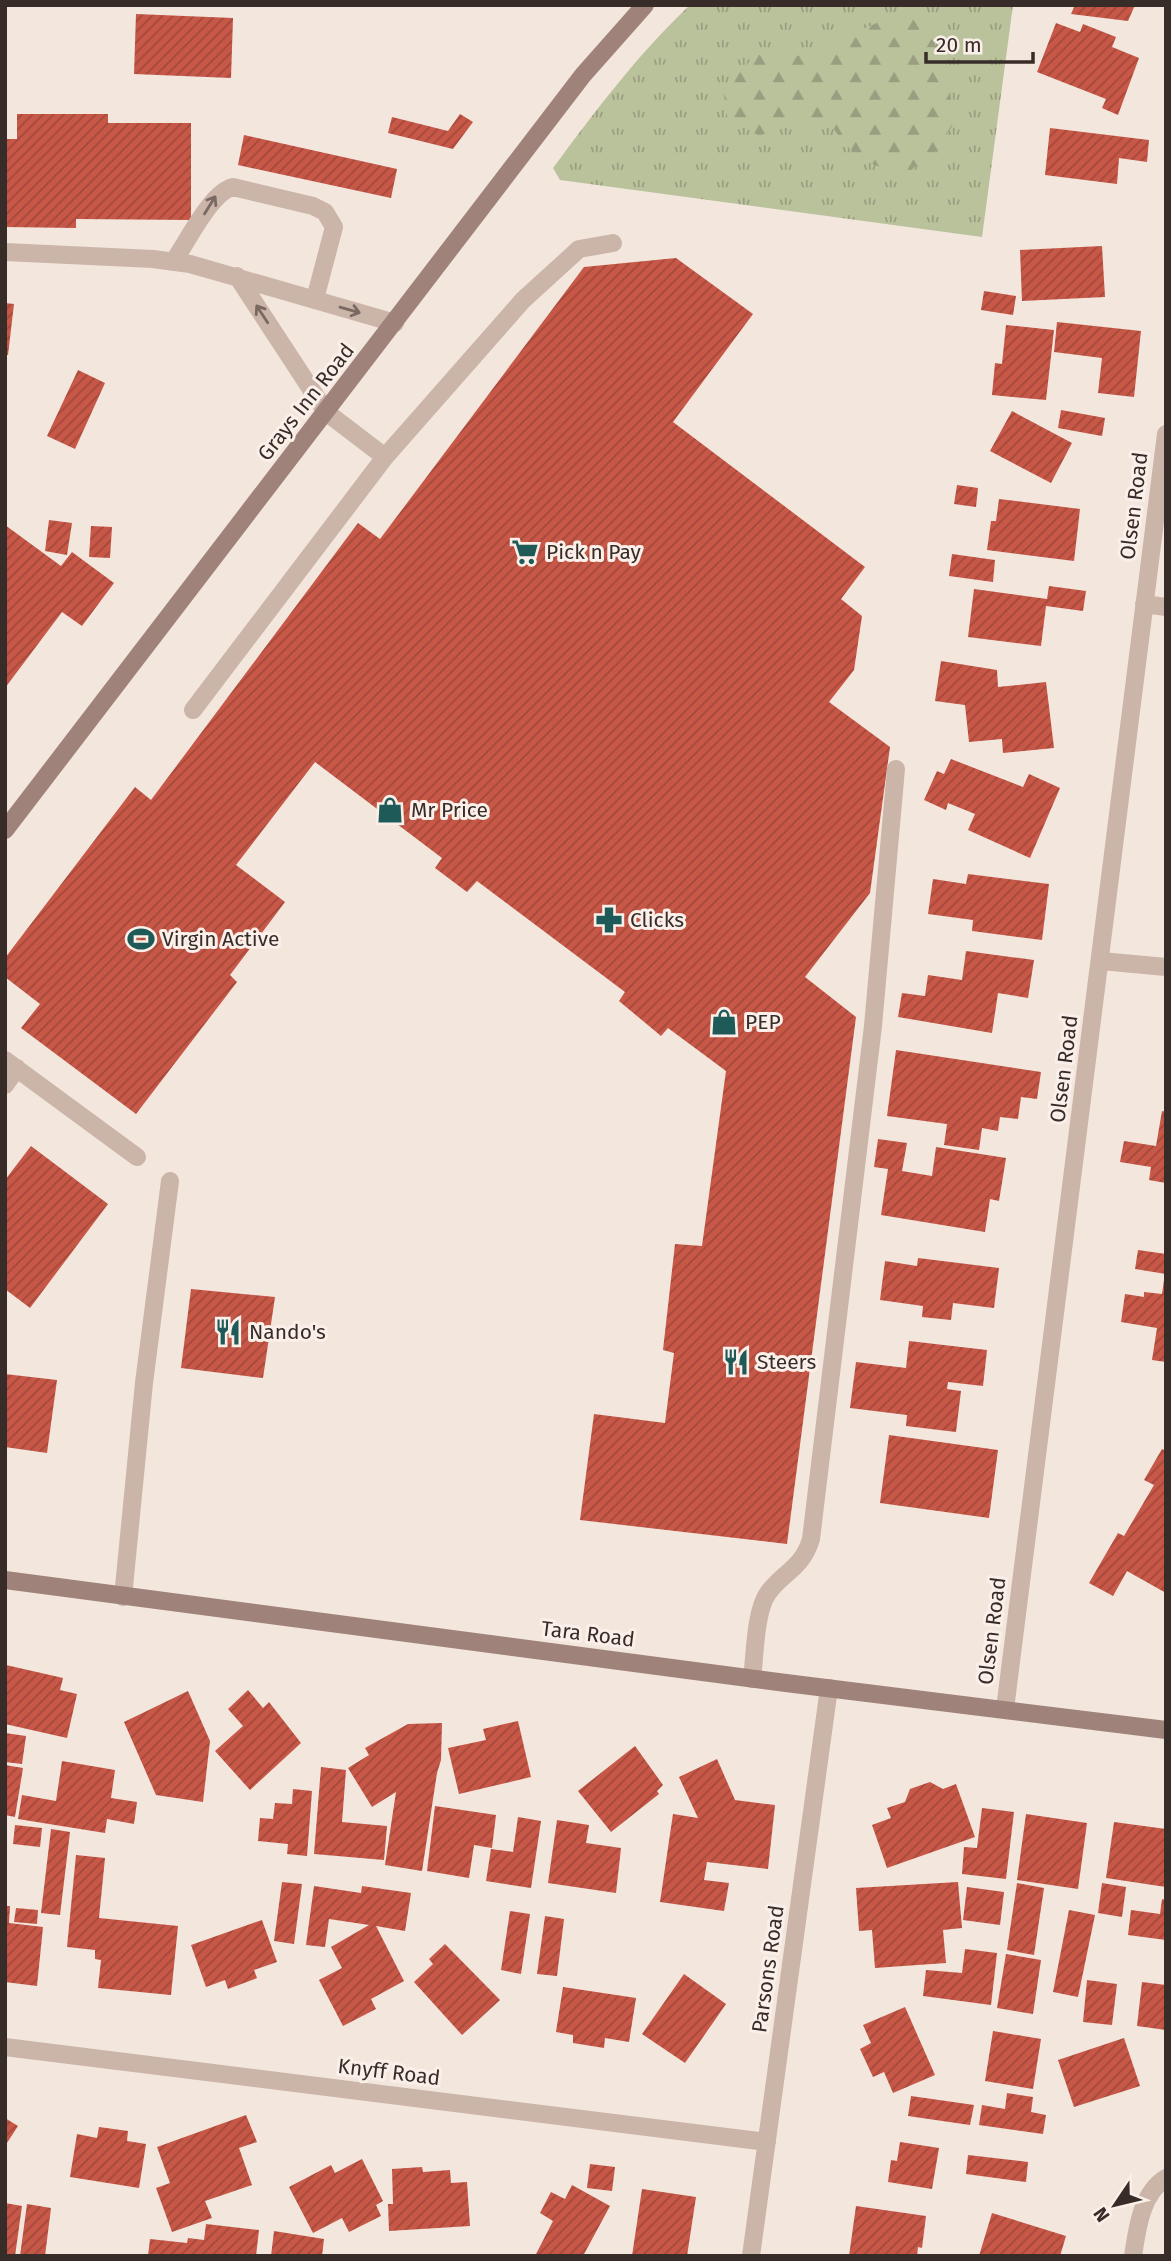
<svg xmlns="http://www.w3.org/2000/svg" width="1171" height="2261" font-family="'Fira Sans',sans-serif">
<defs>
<pattern id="grass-tufts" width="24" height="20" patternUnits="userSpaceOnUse" patternTransform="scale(1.75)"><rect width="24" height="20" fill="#bac29c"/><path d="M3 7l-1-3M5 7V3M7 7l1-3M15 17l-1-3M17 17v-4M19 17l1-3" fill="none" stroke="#989e7f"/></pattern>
<pattern id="forest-firs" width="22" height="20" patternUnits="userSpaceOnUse" patternTransform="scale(1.75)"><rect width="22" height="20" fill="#bac29c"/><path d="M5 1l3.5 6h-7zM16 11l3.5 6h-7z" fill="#989e7f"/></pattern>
<pattern id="building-hatch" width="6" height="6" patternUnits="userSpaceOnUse" patternTransform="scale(1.75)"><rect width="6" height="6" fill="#c75747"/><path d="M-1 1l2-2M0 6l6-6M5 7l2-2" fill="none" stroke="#a3483b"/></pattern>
</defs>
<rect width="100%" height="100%" fill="#f3e6dd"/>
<path fill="url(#grass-tufts)" d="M690,5H1013L982,237L560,180L553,168C596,110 638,54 690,5Z"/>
<path fill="url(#forest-firs)" d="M912,18L933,41L948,67L953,124L940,148L905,174C864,164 852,157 829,122L801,119L759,136L727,116L723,89L756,55L822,56L848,36L881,21Z"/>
<path fill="url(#building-hatch)" d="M1075,5H1135L1128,21L1071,14Z
M136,14L233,18L231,78L134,74Z
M1056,23L1080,32L1083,24L1116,37L1112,47L1139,58L1118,115L1102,108L1106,99L1037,72Z
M17,114H108V123H191V220L76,219V228L5,227V139H17Z
M460,114L473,122L453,149L388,133L392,117L448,131Z
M1050,128L1149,140L1147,162L1119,158L1117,184L1045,175Z
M244,135L397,169L391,198L238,165Z
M1102,246L1105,297L1022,301L1020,250Z
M676,258L753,314L673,422L865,567L841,599L862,616L854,670L829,702L890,747L870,893L805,977L856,1017L787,1544L580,1520L594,1414L665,1423L674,1353L663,1350L675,1244L702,1246L726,1071L668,1028L661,1036L619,1001L625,992L477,881L467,892L435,868L442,858L315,762L236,865L285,902L230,975L237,982L136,1114L21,1028L40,1004L5,977V958L135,787L151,800L358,523L380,539L584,267Z
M984,291L1016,296L1013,315L981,310Z
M5,303L14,304L8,355H5Z
M1057,322L1141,331L1134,397L1098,393L1102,358L1054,352Z
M1006,325L1054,330L1046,400L992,395L995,363L1002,364Z
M78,370L105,383L75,449L47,436Z
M1061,410L1105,418L1102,436L1058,428Z
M1012,411L1072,443L1051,483L990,451Z
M957,485L978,488L976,507L954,504Z
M999,499L1080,509L1074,561L987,550L991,521H996Z
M49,520L72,523L67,555L45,551Z
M5,525L61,566L72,552L114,583L82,626L62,612L5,688Z
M91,526L112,527L110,558L89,557Z
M952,554L995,560L993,582L949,576Z
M1049,586L1086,591L1083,611L1046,606L1041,646L968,637L974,589L1047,599Z
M941,661L997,670L998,687L1046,682L1054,748L1003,753L1002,739L969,742L965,705L935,701Z
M951,759L1023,787L1029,774L1060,788L1030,858L968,830L975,814L948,803L946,810L924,800L937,771L944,774Z
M968,874L1049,884L1042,940L972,931L973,920L928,914L933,879L966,884Z
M966,951L1034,960L1028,998L998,993L992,1033L898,1017L902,993L925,996L928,975L962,980Z
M896,1050L1041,1072L1037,1099L1021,1097L1018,1119L1000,1117L998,1131L982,1128L979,1150L944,1145L947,1124L887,1116Z
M1162,1111L1166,1112V1183L1149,1180L1151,1167L1120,1162L1124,1141L1156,1146Z
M878,1139L907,1143L902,1171L932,1176L936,1147L1006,1158L999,1201L990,1199L985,1232L881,1215L888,1169L874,1167Z
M31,1146L108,1204L30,1308L5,1289V1180Z
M1138,1250L1166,1254V1274L1135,1269Z
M918,1258L999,1268L994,1308L953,1303L951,1320L922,1317L923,1306L880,1300L885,1261L917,1266Z
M1164,1280H1166V1362L1152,1360L1157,1328L1121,1322L1125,1294L1144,1297V1292L1162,1294Z
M191,1289L275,1297L263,1378L181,1368Z
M909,1341L987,1350L983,1386L948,1382L947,1389L961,1391L956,1432L906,1426L907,1415L850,1408L856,1362L906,1368Z
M5,1374L57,1380L47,1453L5,1447Z
M889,1435L998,1450L989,1518L880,1503Z
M1162,1449L1166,1451V1593L1127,1571L1113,1596L1089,1583L1118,1533L1124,1536L1154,1485L1144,1480Z
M6,1665L63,1678L60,1690L77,1694L67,1738L5,1724Z
M248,1690L263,1708L269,1702L301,1743L250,1790L215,1751L243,1726L228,1709Z
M188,1691L210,1741L203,1802L156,1795L124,1722Z
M518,1721L531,1777L459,1794L448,1748L486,1740L483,1729Z
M442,1723L441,1760L437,1773L422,1871L385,1865L396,1792L372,1807L348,1768L369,1755L365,1748L408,1724Z
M5,1733L26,1736L22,1764L5,1762Z
M635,1746L663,1785L657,1791L659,1794L611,1832L578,1791Z
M717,1759L735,1800L775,1805L768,1869L707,1862L704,1880L729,1883L724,1911L660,1902L673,1814L698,1818L679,1777Z
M62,1761L115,1770L111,1798L137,1802L134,1824L107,1819L105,1833L18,1819L22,1795L56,1801Z
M5,1765L23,1768L15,1817L5,1815Z
M321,1767L346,1770L342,1822L387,1826L384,1860L314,1854Z
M930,1782L943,1789L956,1784L975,1837L887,1868L872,1825L891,1818L887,1808L905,1802L910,1789Z
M293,1789L312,1791L307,1856L287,1854L288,1844L258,1841L260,1818L273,1819L275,1803L292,1804Z
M435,1806L496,1815L492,1848L474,1845L469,1878L427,1871Z
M982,1808L1014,1812L1006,1879L962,1874L964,1847L977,1848Z
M1026,1814L1087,1823L1078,1889L1017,1880Z
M518,1817L541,1821L531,1888L486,1881L491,1849L513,1852Z
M557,1820L589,1825L586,1843L621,1848L616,1893L548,1883Z
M1114,1822L1166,1829V1887L1106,1878Z
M15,1825L42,1828L40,1847L13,1844Z
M51,1829L70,1832L60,1915L41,1913Z
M76,1855L105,1858L99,1918L178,1926L171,1995L98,1988L101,1960L95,1959V1950L67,1947Z
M282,1882L302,1884L294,1944L274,1941Z
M958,1882L962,1928L943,1930L946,1963L875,1968L872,1930L859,1931L856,1888Z
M1017,1883L1044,1888L1034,1955L1007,1950Z
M1102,1883L1126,1887L1122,1917L1098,1913Z
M314,1886L361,1893L362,1886L411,1893L405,1931L376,1926L404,1981L371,1999L376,2009L343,2026L319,1980L342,1968L331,1947L369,1925L329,1919L325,1947L306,1945Z
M967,1887L1004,1892L1000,1925L963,1920Z
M1162,1899L1166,1900V1940L1128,1935L1131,1910L1160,1914Z
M5,1906H10L9,1923L43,1927L37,1986L5,1982Z
M16,1908L38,1910L37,1924L14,1922Z
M1069,1910L1095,1915L1078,1997L1053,1992Z
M510,1911L530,1914L521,1974L501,1970Z
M545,1916L564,1919L557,1976L537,1974Z
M262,1920L277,1962L254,1970L257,1978L228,1989L225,1980L206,1987L191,1945Z
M445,1944L500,2000L462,2035L414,1982L433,1964L429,1959Z
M965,1949L997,1953L991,2005L923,1996L926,1970L962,1973Z
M1006,1954L1041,1960L1033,2014L997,2008Z
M684,1974L726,2004L685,2063L642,2034Z
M1087,1980L1117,1984L1112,2025L1083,2022Z
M1142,1982L1166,1985V2030L1137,2026Z
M563,1987L636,1998L629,2042L605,2038L604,2048L573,2043V2035L556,2032Z
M905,2007L935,2075L893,2093L884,2072L873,2077L860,2049L871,2043L863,2025Z
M993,2031L1041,2039L1033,2089L985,2081Z
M1124,2038L1140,2086L1074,2107L1058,2060Z
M1007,2093L1033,2097L1031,2112L1046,2115L1043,2134L979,2125L982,2105L1005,2109Z
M911,2096L974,2105L970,2125L908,2116Z
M246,2115L257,2142L239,2148L252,2185L205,2201L212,2218L172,2232L156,2188L170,2183L157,2147Z
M5,2118L18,2126L5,2146Z
M99,2127L128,2131L127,2141L146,2144L139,2188L70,2177L77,2134L97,2138Z
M900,2142L939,2148L932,2189L888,2182L891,2160L897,2161Z
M968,2155L1028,2162L1026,2182L966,2174Z
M362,2159L383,2201L376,2205L381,2216L349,2232L342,2218L313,2233L289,2187L331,2165L335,2173Z
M590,2164L615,2167L612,2191L587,2188Z
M422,2167L423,2172L450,2170L451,2183L467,2182L470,2226L389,2231L388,2204H393L392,2169Z
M572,2185L610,2206L583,2256H540L536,2254L553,2221L540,2213L551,2192L565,2199Z
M642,2189L696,2197L687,2256H632Z
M5,2203L22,2206L15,2256H5Z
M27,2204L51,2208L45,2256H20Z
M856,2206L926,2216L922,2248L918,2247L917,2256H849Z
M992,2213L1066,2236L1060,2256H979Z
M206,2224L259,2230L256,2256H148L150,2239L187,2243L188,2238L204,2240Z
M274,2231L324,2239L322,2256H271Z"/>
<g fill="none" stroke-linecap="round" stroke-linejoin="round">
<path stroke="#cbb4a8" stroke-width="18" d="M5,252L153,259L190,264L395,323
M173,262C188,241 211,192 233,187L313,206L325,212L334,227L315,299
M237,276L326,412L385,457
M193,710L385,457L523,300L579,249L613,243
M5,1060L137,1157
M5,1085L17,1068
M123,1597L144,1383L170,1181
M752,1679C755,1656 755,1611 768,1593C784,1571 802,1569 811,1539L873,1026L896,769"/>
<path stroke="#cbb4a8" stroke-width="18" d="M1144,604L1166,607
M1101,961L1166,967
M1005,1709L1166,434
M5,2047L767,2142
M751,2256L829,1688
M1133,2256C1137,2230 1141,2193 1166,2178"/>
<path stroke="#9f837a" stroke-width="18" d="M5,830L583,75L645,5
M5,1580L786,1683L1166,1730"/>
</g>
<defs><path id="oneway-shaft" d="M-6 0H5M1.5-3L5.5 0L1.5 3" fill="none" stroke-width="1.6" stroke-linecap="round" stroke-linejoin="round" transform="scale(1.75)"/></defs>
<g stroke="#7a6962">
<use href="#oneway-shaft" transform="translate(210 205) rotate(-58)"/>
<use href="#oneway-shaft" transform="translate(350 310) rotate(16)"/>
<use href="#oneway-shaft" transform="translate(262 314) rotate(-123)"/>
</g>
<defs>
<g id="supermarket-bare" transform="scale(2.1)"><path d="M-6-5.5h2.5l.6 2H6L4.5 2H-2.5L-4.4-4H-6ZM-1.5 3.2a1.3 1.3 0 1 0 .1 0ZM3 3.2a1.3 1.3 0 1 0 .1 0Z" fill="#1e5a57" stroke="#faf0e9" stroke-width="2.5" paint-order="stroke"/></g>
<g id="shop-bare" transform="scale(2.1)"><path d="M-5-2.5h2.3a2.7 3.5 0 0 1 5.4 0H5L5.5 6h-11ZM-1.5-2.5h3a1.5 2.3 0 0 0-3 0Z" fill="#1e5a57" stroke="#faf0e9" stroke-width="2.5" paint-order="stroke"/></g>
<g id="pharmacy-bare" transform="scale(2.1)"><path d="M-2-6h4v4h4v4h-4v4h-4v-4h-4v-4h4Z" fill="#1e5a57" stroke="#faf0e9" stroke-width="2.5" paint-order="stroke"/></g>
<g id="stadium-bare" transform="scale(2.1)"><path d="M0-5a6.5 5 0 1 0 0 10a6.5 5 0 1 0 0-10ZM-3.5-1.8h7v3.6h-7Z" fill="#1e5a57" stroke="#faf0e9" stroke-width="2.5" paint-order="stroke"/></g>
<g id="restaurant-bare" transform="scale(2.1)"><path d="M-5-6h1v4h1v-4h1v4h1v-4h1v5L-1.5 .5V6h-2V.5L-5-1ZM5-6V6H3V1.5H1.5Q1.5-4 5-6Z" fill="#1e5a57" stroke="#faf0e9" stroke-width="2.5" paint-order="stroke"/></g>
</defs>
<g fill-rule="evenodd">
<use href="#supermarket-bare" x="525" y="552"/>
<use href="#shop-bare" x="390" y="810"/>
<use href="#pharmacy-bare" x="609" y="920"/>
<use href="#stadium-bare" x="141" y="939"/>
<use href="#shop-bare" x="724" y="1022"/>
<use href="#restaurant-bare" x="228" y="1332"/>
<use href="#restaurant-bare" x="736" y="1362"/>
</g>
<g text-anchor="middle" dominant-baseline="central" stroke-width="6" stroke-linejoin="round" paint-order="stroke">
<g font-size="21" fill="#382c29" stroke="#faf0e9">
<text transform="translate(306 402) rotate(-52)">Grays Inn Road</text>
<text transform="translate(1134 506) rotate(-83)">Olsen Road</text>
<text transform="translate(1064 1069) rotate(-83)">Olsen Road</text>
<text transform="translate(992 1631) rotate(-83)">Olsen Road</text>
<text transform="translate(588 1634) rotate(7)">Tara Road</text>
<text transform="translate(768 1969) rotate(-82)">Parsons Road</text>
<text transform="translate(389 2072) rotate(7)">Knyff Road</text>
</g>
<g font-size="21" fill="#382c29" stroke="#faf0e9" text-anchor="start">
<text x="546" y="552">Pick n Pay</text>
<text x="411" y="810">Mr Price</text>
<text x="630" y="920">Clicks</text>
<text x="162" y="939">Virgin Active</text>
<text x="745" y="1022">PEP</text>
<text x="249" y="1332">Nando's</text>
<text x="757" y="1362">Steers</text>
</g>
</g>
<rect width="1171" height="2261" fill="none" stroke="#382c29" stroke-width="14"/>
<g transform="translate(1115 2205) rotate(235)" stroke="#faf0e9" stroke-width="5" paint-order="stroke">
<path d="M0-5L12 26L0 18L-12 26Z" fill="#382c29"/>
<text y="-10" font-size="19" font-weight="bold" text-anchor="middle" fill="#382c29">N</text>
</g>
<path d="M926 52v10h107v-10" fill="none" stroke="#382c29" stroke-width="3.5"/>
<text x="936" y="52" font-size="21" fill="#382c29" stroke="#faf0e9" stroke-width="5" paint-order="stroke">20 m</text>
</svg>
